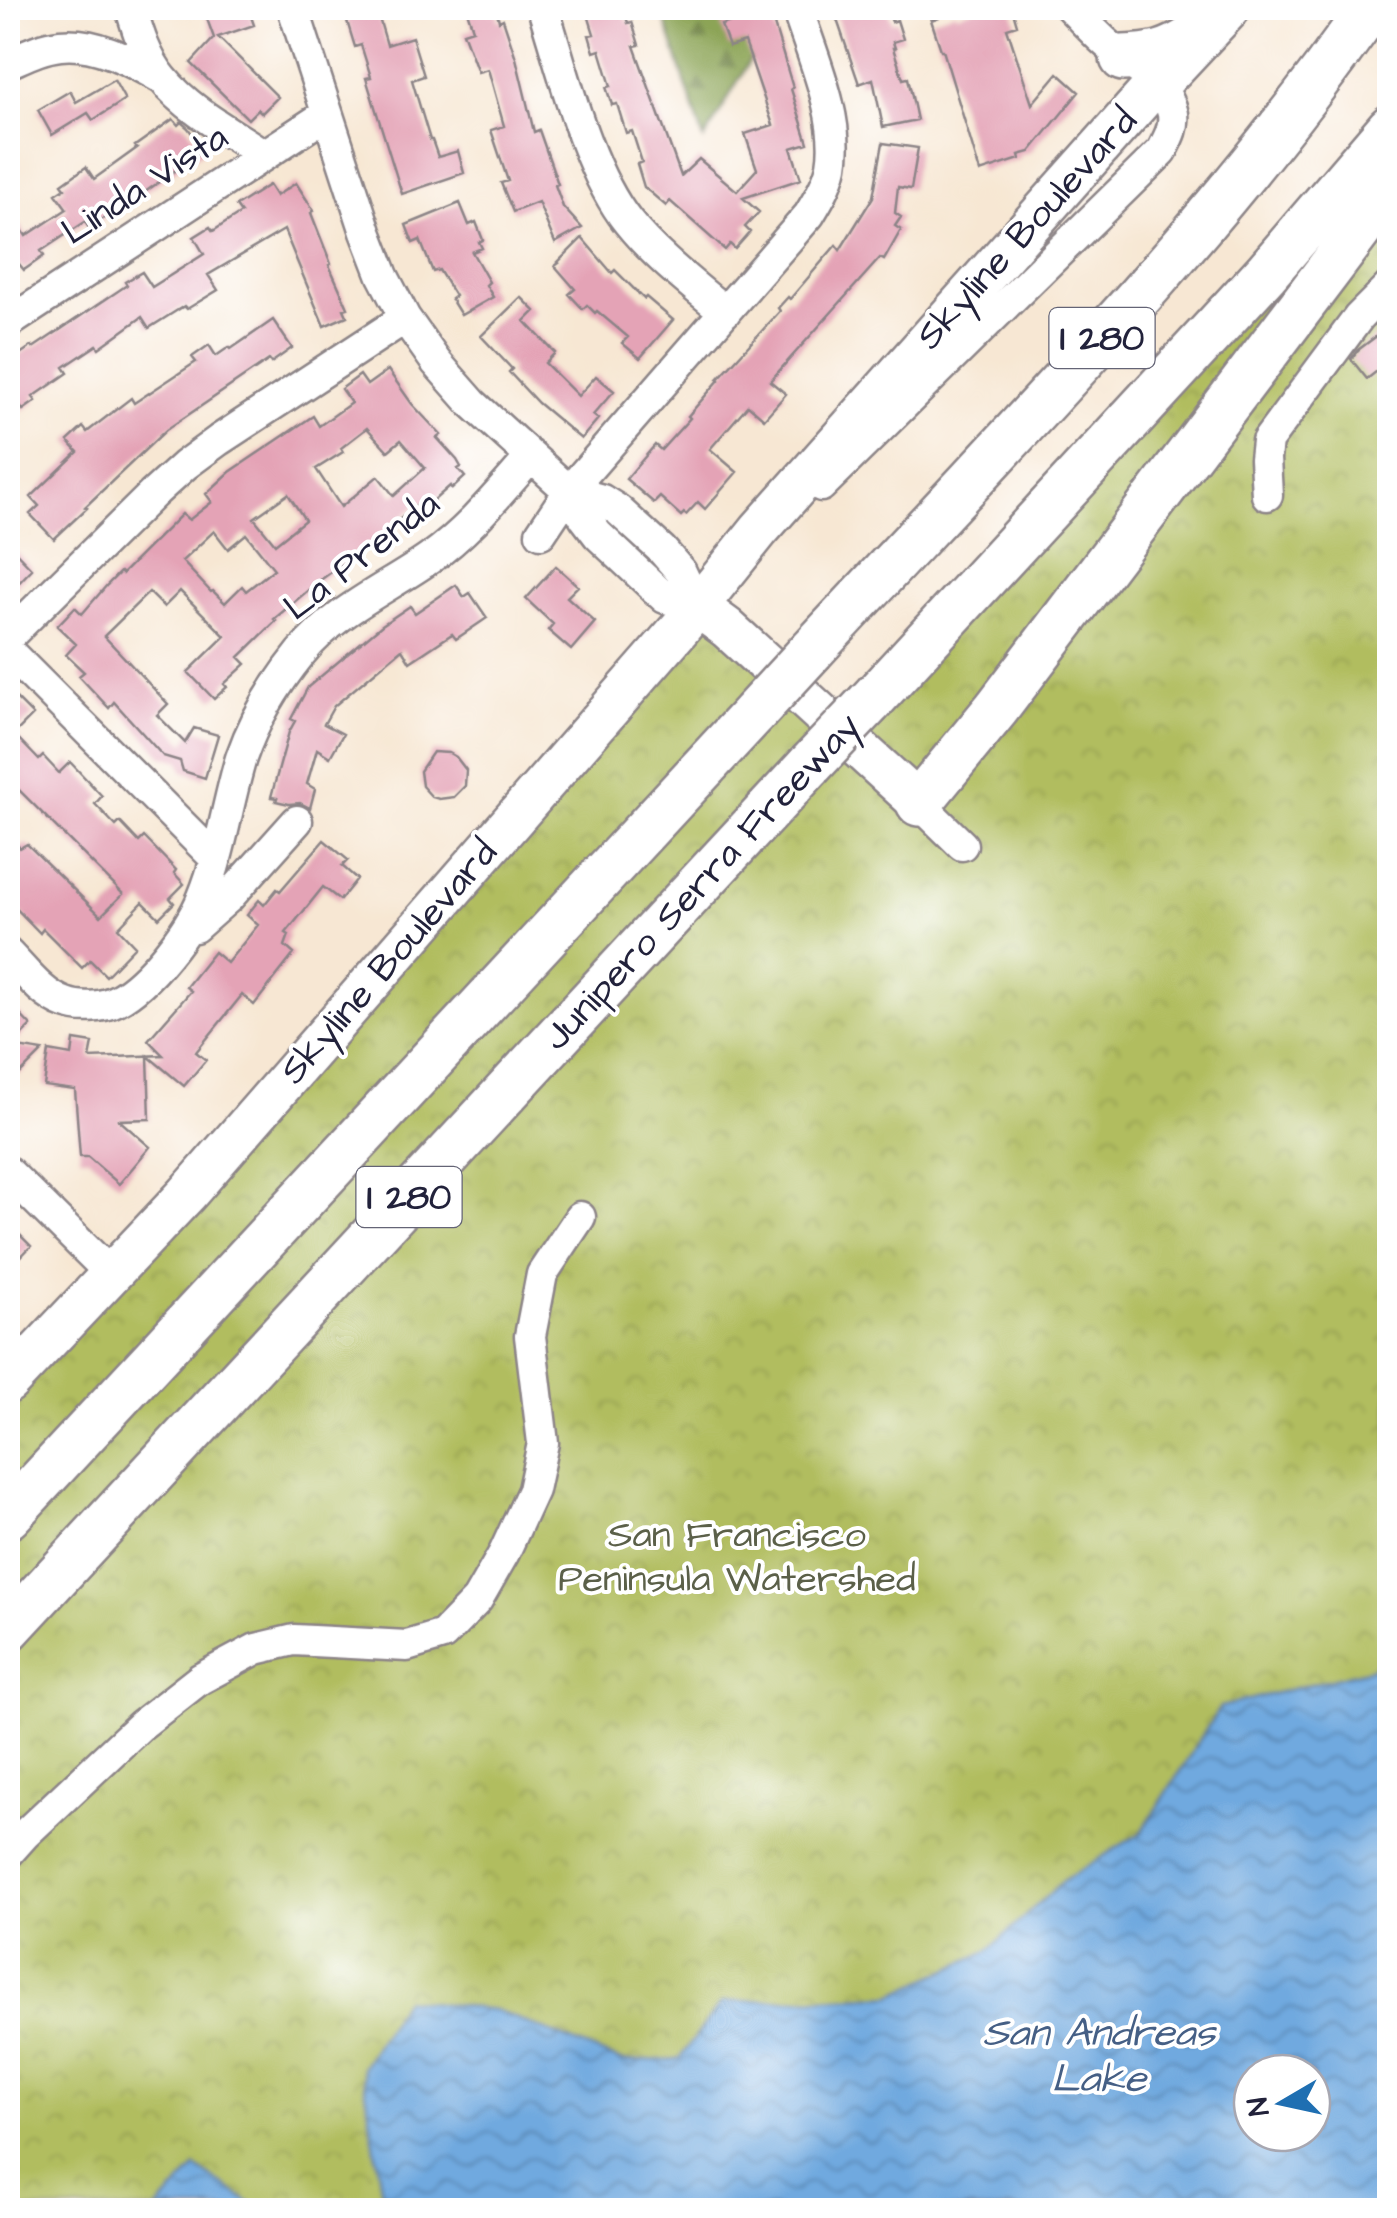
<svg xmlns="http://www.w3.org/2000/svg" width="1397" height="2218" font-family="'Architects Daughter',sans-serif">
<defs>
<pattern id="forest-firs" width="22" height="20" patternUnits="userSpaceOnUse" patternTransform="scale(2.5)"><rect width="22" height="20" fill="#8ca456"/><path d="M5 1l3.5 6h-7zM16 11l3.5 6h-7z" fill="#728548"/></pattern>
<pattern id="park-crowns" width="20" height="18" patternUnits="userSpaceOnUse" patternTransform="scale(2.5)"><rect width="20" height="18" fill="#b1bd5f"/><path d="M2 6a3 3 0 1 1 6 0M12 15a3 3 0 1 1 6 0" fill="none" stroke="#98a253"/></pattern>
<pattern id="water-waves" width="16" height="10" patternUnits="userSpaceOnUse" patternTransform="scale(2.5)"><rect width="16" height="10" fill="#6fa9df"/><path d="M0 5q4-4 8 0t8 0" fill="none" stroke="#5b89b6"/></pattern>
</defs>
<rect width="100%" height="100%" fill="#fff"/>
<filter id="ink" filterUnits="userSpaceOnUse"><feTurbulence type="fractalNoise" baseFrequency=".01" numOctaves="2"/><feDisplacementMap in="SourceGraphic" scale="20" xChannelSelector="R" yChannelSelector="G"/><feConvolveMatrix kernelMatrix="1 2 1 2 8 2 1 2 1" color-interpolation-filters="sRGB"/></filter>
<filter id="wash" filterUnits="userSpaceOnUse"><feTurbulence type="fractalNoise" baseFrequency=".0048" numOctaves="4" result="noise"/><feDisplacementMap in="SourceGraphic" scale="40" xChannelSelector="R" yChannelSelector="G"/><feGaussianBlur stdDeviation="2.25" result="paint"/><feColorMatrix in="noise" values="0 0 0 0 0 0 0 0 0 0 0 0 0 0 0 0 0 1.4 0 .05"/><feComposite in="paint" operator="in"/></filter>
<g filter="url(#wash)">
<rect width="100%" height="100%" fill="#f7e7d3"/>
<path fill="url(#forest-firs)" stroke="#576348" stroke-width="2.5" d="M661,8H780L704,140Z"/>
<path fill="url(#park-crowns)" stroke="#6a704d" stroke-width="2.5" fill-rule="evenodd" d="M1389,128V2210H8V1383L699,600L840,732ZM1252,2073H1312V2133H1252Z"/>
<path fill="url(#water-waves)" stroke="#48668d" stroke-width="2.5" fill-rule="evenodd" d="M1389,1655V2210H378L383,2201L362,2067L404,1999L495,2010L623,2062L679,2059L722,2002L892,1995L988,1951L1063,1881L1142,1832L1220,1707L1370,1669ZM1252,2073H1312V2133H1252Z
M196,2167L261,2210H157Z"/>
<g id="blocks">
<path fill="#e4a3b6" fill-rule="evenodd" d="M203,8H248L254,25L218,37L278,97L262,113L258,109L248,119L191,63L214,38Z
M343,8H376L387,45L412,37L424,76L412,80L430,140H432L438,157L458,151L464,173L402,194L366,78L371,77L361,45L355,47Z
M466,8H496L499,21L503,19L516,58L534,132L539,130L558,184L555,185L563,207L582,228L555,243L538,202L513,212L501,183L508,181L491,130L504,126L488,69L478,72L463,32L473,29Z
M586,8H623L628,23L632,22L639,45L634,46L681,176L699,159L737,191L757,169L745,134L773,125L745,42L729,47L721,25L731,22L726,8H769L793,88L791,89L808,143L791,148L801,179L743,198L759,212L745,227L750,232L735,249L730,244L725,250L670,201L666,206L644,187L637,164L642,162L632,131L626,133L617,104L612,105L606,87L611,86L600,50L594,52L589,35L594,34Z
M833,8H887L892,22L897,20L903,39L893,42L895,48H893L903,79L908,78L917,120L883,127L873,79L859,84Z
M976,8H1012L1017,25L1007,28L1032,104L1058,73L1079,92L1030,152L1019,155L1020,159L980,172L943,50H941L931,20L956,11L957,14Z
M114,80L125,100L93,120L88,113L52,135L38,110L70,91L76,102Z
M173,119L178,125L181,122L188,128L204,150L124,207L123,205L89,228L85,222L41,251L44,256L24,270L19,264L8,272V207L26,236L67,209L56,194L65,188L62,184L86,167L94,179L137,148L135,146Z
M883,143L918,148L911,189L898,187L895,213L901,217L895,226L901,230L884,260L880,258L770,381L786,394L764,419L748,405L710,449L737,472L705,509L698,502L686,515L684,513L681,516L660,497L654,503L626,479L655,445L661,450L690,418L688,416L719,380L718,379L780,311L778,308L788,297L790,299L836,245L840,250L873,197Z
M296,183L314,211L311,213L331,264L329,265L348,308L344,309L347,316L324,326L284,230L208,275L218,290L187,309L184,306L149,328L142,317L99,348L97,345L64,367L68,373L33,397L36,401L23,410L16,402L8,408V362L32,346L33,348L127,285L125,282L142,272L152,287L204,254L194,237L210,227L213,231L241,213L236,206L269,185L276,196Z
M460,203L469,225L476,222L483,240L479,242L482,248L472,252L489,282L486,285L493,297L461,315L451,299L455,296L439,270L433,272L420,240L413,243L406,225Z
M582,238L612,273L615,270L644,299L646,297L673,320L640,358L622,343L628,337L597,311L595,313L587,305L583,309L569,294L575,289L555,266L559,263L558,262Z
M521,297L535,311L525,321L555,353L545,363L578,396L596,376L614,391L593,415L598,419L581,439L538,403L509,372L512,369L481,336Z
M273,320L292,348L271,363L269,360L166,430L85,507L87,508L54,539L30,514L39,506L31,497L78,452L68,441L83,427L87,432L131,398L134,403L196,362L192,357L209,345L216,356L229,347L231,349Z
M1390,326V361L1367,379L1351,359L1358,350Z
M388,370L412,404L441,435L437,438L457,460L461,467L458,469L465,477L452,489L450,486L425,508L420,502L384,533L387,537L372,549L369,545L319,581L274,619L276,621L239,657L246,664L224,684L227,687L214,699L188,672L225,636L180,591L164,607L149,592L104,636L168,704L157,715L185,743L194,728L218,735L205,778L183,771L180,761L163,756L114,702L109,708L79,676L84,672L66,655L76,644L57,626L75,607L82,614L107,585L120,572L122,574L182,514L189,520L212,502L206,494L230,472L313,416L319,426L351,403L341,389L360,375L367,385ZM367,428L388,451L401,440L425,468L394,496L378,476L341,507L316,469L343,452L341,448ZM288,494L305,520L275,544L254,518ZM214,531L228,549L246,534L274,569L246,591L242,586L225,603L213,591L211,592L182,561Z
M8,544L32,569L8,594Z
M556,566L578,586L567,597L595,622L571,650L548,630L553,624L526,599Z
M456,585L464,597L470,593L487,618L456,639L452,634L410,662L402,649L334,706L324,724L343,734L330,757L317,749L307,784L315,789L310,808L300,803L289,804L276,801L277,798L271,797L289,732L295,721L291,719L308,687L382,625L410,606L415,613Z
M8,690L33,715L14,734L39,760L43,756L59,773L70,762L102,796L95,804L116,826L120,822L139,842L144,837L176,870L174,873L184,884L170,898L174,903L159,918L143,902L118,928L135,946L106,976L90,960L82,968L43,929L40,933L8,900V836L20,848L27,844L101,916L123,894L8,779Z
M433,752L449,753L456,757L466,770L465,786L454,797L439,799L432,797L422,786L420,771Z
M324,840L348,860L342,866L357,879L340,900L323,887L286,933L289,935L285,946L294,954L254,1005L242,995L196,1052L206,1060L184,1086L148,1056L150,1119L119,1120L150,1147L119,1184L88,1157H80L75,1090L44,1086L49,1051L72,1055L74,1040L93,1043L90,1058L163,1055L148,1040L191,991L186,987L214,952L227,963L258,925L247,915L259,900L264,905L277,889L280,891Z
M8,1002L31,1026L11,1046L43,1051L19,1075L8,1063Z
M8,1223L31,1246L8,1270Z"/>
</g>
</g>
<g filter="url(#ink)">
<use href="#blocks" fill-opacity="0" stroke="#8c8487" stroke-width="2.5"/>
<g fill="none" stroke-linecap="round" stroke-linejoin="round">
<g stroke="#8c8487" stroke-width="35">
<path id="minor" d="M131,8C138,32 146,59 163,79C189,111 230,132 264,155
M293,8L366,232L383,276L405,318L436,362L472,403L569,491L585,518L598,535L665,598L697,606
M543,8C564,73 586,169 628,222C655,256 692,284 725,312
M8,63C24,56 41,47 60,45C97,41 132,62 163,79
M8,323L327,114
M821,486L1162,151C1168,139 1175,128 1173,114C1167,82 1126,62 1104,41C1093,31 1082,19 1071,8
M569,491L602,500L618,510L662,550L681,572L697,606
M1267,495L1265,459L1267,441L1359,317L1390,286
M541,533L569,491L809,215C818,200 828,184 832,166C841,118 811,53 797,8
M8,637L153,494L185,465L219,440L405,318
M8,651L215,858
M919,803L962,845
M195,927L229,897L297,821
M8,954C24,970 42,995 65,1003C80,1009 102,1008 117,1000C148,984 190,930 203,897C221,853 227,804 241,758C254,720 276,684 301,653C335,611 386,589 429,559C469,531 499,493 531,457
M8,1172L112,1275
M8,1853L25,1834L141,1725L200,1679L256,1649L294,1640L407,1646L443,1635L477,1600L504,1553L533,1490L543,1443L530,1336L542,1274L580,1217"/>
</g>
<g stroke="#8c8487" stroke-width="45">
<path id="major" d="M697,606L727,628L919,803
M8,1383L187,1194L682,626L759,530L1155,85"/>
</g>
<g stroke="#8c8487" stroke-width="50">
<path id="highway" d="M1123,58C1154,57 1168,54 1194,37
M1155,85L1227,8
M812,650C1005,442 1207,240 1370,8
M869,703L1266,273L1390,128
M919,803L997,708L1390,189
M8,1516L754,713
M8,1629L810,765"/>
</g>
<use href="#minor" stroke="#fff" stroke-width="30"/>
<use href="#major" stroke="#fff" stroke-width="40"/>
<use href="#highway" stroke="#fff" stroke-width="45"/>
<g stroke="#8c8487" stroke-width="50" stroke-linecap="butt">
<path id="highway-bridge" d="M754,713L812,650
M810,765L869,703"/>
</g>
<use href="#highway-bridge" stroke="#fff" stroke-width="45"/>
</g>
</g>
<g text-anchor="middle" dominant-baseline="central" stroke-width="8" stroke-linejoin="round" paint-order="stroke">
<g fill="#fff" stroke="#646476" stroke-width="2.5">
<rect x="1049.5" y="308" width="105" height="60" rx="8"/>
<rect x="356.5" y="1167" width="105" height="60" rx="8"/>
</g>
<g font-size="35" font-weight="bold" fill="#22223b">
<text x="1102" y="338">I 280</text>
<text x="409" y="1197">I 280</text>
</g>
<g font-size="38" fill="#22223b" stroke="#fff">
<text transform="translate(145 185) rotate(-33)">Linda Vista</text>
<text transform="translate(1027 229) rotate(-48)">Skyline Boulevard</text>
<text transform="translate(362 556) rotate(-38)">La Prenda</text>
<text transform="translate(702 882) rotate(-47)">Junipero Serra Freeway</text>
<text transform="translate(389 962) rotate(-49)">Skyline Boulevard</text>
</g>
<g font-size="38" fill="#5b6049" stroke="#fff">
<text x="737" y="1536">San Francisco<tspan x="737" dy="44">Peninsula Watershed</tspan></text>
</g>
<g font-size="40" font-style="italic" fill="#455f85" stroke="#fff">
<text x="1099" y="2033">San Andreas<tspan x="1099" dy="46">Lake</tspan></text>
</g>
</g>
<rect width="1397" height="2218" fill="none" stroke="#fff" stroke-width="40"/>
<g transform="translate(1282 2103) rotate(261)"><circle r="48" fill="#ffffff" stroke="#a7a7b1" stroke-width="2.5"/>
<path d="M0-8L18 38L0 25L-18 38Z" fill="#1f6fb2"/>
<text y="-15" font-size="28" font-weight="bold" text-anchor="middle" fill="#22223b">N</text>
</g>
</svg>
